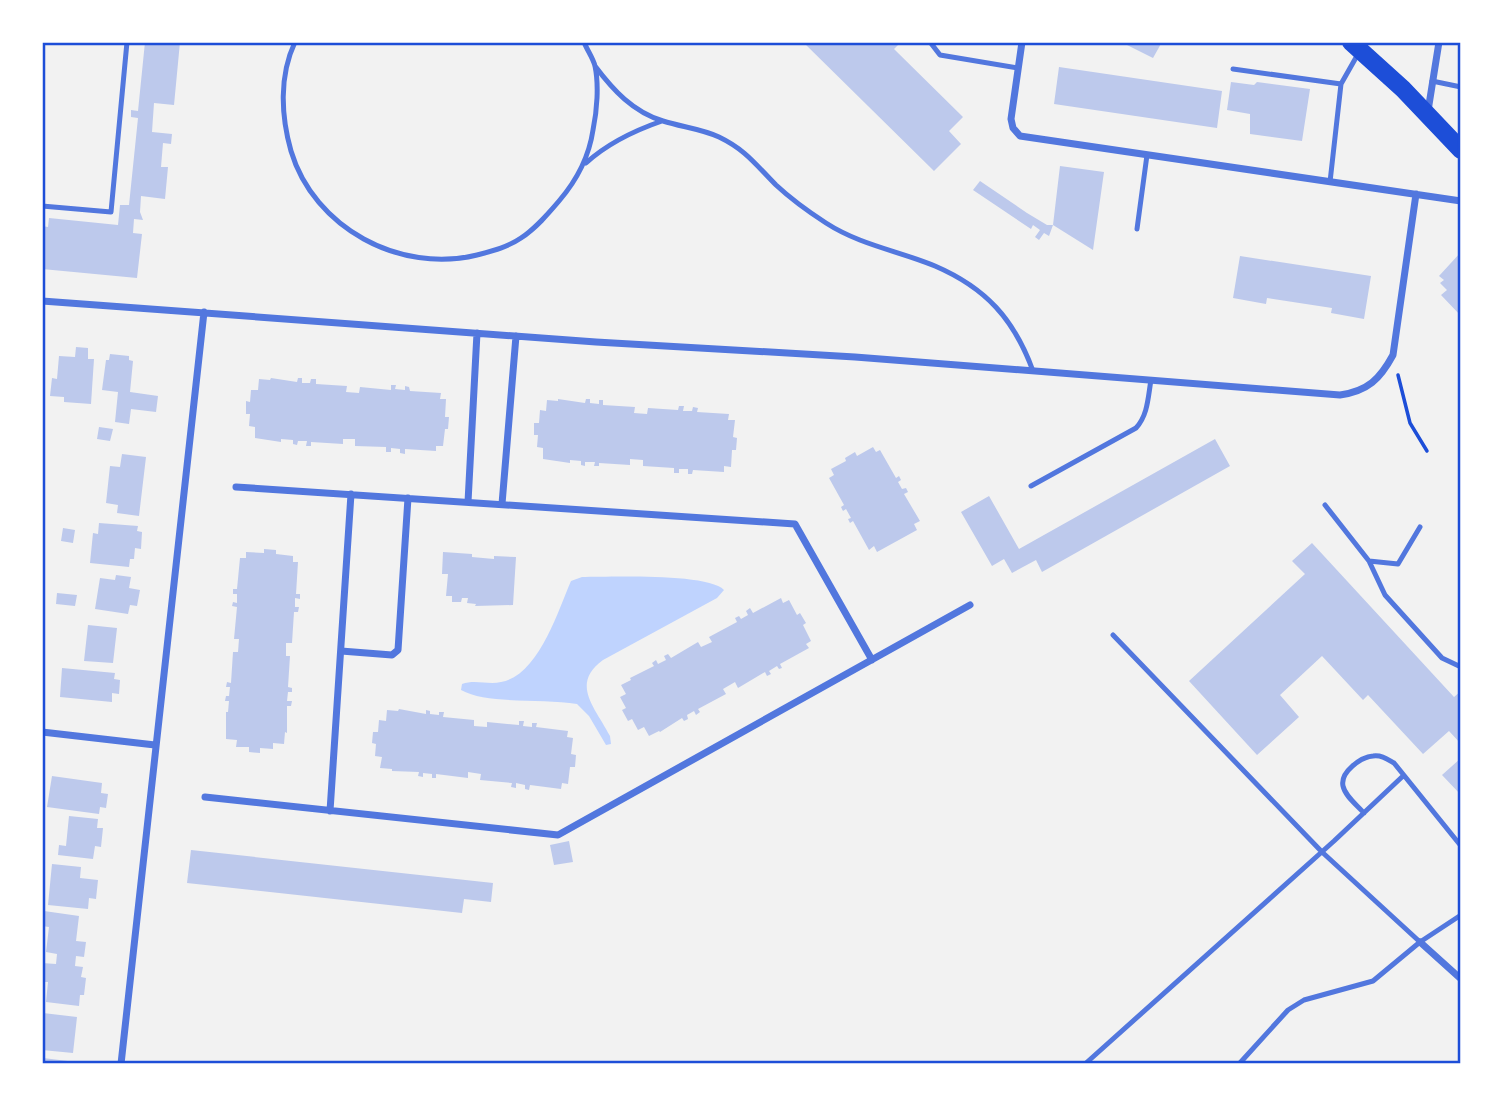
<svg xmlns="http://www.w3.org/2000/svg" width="1503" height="1106" font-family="'Fira Sans',sans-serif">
<rect width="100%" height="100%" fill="#f2f2f2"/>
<path fill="#bfd3fe" d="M582,577C609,577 708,573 724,590L717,598L603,660C570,684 595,707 610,736L611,744L606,745L589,716L577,704C543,698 488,705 461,690L462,684C475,679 488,685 501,682C538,676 558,611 571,581Z"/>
<path fill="#bdc9ec" d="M145,42H180L174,105L154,103L152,132L172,134L171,144L163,143L161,167H168L165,199L141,196L140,212L143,220L134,219L133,233L142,234L137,278L42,269V226L48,227L49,218L118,225L120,205H129L138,118L131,117V110L138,111Z
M803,42H901L894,49L963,117L949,131L961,144L934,171Z
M1121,42H1162L1153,58Z
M1059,67L1222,91L1217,128L1054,104Z
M1231,82L1254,85L1257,82L1310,89L1302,141L1250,134V114L1227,110Z
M1060,166L1104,172L1093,250L1053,225Z
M980,181L1027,213L1047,225H1053L1049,236L1044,233L1039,240L1035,237L1040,230L1033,225L1031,229L973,190Z
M1461,252V316L1441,295L1447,290L1440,283L1444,280L1439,276Z
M1240,256L1371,276L1364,319L1331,313L1332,308L1267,298L1266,304L1233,298Z
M76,347L88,348V359H94L91,404L64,402V397L50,396L52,378L57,379L59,356L75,357Z
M110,354L129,356V360L133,361L130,392L158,396L156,412L131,409L129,424L115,422L118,392L102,390L106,360H109Z
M271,378L297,382L298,378H302V383H310L311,379H316V384L347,386L346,392L359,393L360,387L391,390V385H396L395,389L405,390V386L409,387L410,391L441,393L440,399H446L445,417H449L448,429H445L443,446H436V451L405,449V454L400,453V449L391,448V452H386V447L355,446V439H343V444L311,442V446H306L307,441H298L297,445L293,444V440L281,439V442L255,438V427L249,426L250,414H246V401L250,402L251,390H258L259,379L270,380Z
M558,399L585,403L586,399H590V403L599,404V400H603V405L635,407L634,413L647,414L648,408L678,410L679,406H684L683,411H692L693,407L698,408L697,412L729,414L728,420H735L733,437L737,438L736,450H732L731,467L724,466V472L693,470L692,474H688V469H679V473H674V468L643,466V460L630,459V465L599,463V466H594L595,462H585V466L581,465V461L570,460V463L543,459V448L537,447L538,435H534V423H539L540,410L546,411L547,400L558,401Z
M99,427L113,429L110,441L97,439Z
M1215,439L1230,466L1042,572L1036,560L1012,573L1004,559L992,566L961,512L989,496L1019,549Z
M873,447L876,452L880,450L896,478L899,476L901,480L898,482L902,489L906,488L908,492L904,494L920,521L914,524L917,530L877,552L874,546L869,550L853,521L850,523L848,519L851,518L846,509L843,511L841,507L844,505L829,478L834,475L831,469L846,461L845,458L855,452L857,456Z
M122,454L146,457L139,516L117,513L118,505L106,503L110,466L120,467Z
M99,523L138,526L137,531L142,532L141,549L135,548L134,559H130L129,567L90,563L93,533L98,534Z
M63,528L75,530L73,543L61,541Z
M1312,543L1454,697L1461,691V744L1449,731L1423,754L1368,695L1363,700L1322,656L1280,695L1299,717L1257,755L1189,681L1305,574L1292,561Z
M264,549L276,550V554L293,556V562H298L296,594H300V599L295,598V607H299L298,612H294L292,643H286V656H290L288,687L292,688V692H288L287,701H292L291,706H287V733L285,732L284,744L273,743V749L260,748V753L249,752V747H236L237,740L226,739V712H228L229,701H225L226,696H229L230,687H226L227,682L231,683L233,652H238L239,639H234L237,607L232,606L233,602L237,603V594H233V589H237L240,558H246V552L264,553Z
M443,552L472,554V557L494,559V556L516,557L513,605L475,606L476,604L467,603L468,598H462L461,602H452V596H446L448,574H442Z
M116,575L131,577L129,588L140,590L137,606L130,605L128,614L95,609L100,578L115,580Z
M57,593L77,595L75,606L56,604Z
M781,598L783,603L789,600L797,615L800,613L806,623L803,625L811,641L806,644L809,648L780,664L782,668L779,669L777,666L769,671L771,674L767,676L765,672L738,688L735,682L723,689L726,694L698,709L700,712L696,715L694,711L687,715L688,719L684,721L682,718L660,732L659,731L649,736L644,727L638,730L632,719L628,721L622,710L626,708L620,697L626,694L621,685L631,680L630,678L654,666L652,663L656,660L658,664L666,660L664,656L668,654L671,658L698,642L701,647L712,642L709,637L737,622L735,618L739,616L741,619L748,615L746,611L750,608L753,613Z
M88,625L117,628L113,663L84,661Z
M62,668L115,673L114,679L120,680L119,694L112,693V702L60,697Z
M399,709L426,714V710L430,711V714L439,715V712H444L443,717L474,720V726L487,727V722L519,725V721H524L523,726L532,727V723H537L536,727L568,731L567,737L573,738L571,754L576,755L575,767H570L568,784L562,783L561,789L530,785L529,790L525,789V785L516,783V788L511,787L512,783L480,780L481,774L468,772V778L436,774V778H432V774L423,773V777L418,776L419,772L392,771V769L380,768L382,757L375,756L376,744L372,743L373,732H378L379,720L386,721L387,710L398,711Z
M1461,758V795L1442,775Z
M52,776L102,783L101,793L108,794L106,808L100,807L99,814L47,807Z
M69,816L98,819L97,828H103L101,847L95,846L93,859L58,855L59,845L66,846Z
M569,841L573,862L554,865L550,845Z
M191,850L493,883L491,902L464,899L462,913L187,883Z
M52,864L81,867L80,878L98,880L96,899L89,898L88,909L48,905Z
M44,911L79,916L76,941L86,942L84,957L76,956L75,966L83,967L81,977L86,978L84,995H80L79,1006L46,1002L48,982H42V963L56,964L57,954L46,952L49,927L42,926Z
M43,1013L77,1017L73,1053L42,1050Z
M43,1058L76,1062V1064H42Z"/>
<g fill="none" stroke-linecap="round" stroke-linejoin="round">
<path stroke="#1d4ed8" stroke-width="3.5" d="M1398,375L1410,423L1427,451"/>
<path stroke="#5277de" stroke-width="5" d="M295,42C279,76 281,116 291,151C314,228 400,274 477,255C492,251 508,247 521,238C536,228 548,214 559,201C577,180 589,157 593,130C597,111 599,85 595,66C593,58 587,50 584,42
M930,42L940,55L1018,68
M595,66C613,90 633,112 663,121C682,127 702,129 719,137C746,150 756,165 776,185C791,199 809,212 826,223C860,245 899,251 935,266C986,288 1014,319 1033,371
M1233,69L1341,84
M1432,81L1461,87
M586,163C608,143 633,131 662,121
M1330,182L1341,84L1358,54
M42,206L111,212L127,42
M1137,229L1147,155
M1031,486L1136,428C1148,415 1148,397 1151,380
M1325,505L1369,561L1385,595L1442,658L1461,667
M1369,561L1398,564L1420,527
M1113,635L1322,852L1420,942
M1364,813C1357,805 1345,796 1343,786C1340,772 1361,757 1373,756C1382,755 1387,759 1394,763L1461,846
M1085,1064L1334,841L1403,776
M1239,1064L1288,1010L1304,1000L1373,981L1420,942L1461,915"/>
<path stroke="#5277de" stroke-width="7" d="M1022,42L1011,119L1013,128L1020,136L1461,201
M1428,111L1439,42
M42,301L596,342L855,357L1340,395C1368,391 1380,379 1393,355L1416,194
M236,487L795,524L872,660
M468,502L477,333
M502,504L516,336
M341,651L392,655L398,650L408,498
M42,732L155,745
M205,797L558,835L970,605
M330,811L351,494
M1420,942L1461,979
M121,1064L204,312"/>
<path stroke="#1d4ed8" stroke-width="18" d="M1351,42L1403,89L1461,150"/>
</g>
<rect width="1503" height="1106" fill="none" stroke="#ffffff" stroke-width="88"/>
<rect x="44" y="44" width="1415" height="1018" fill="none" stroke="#1d4ed8" stroke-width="2.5"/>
</svg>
